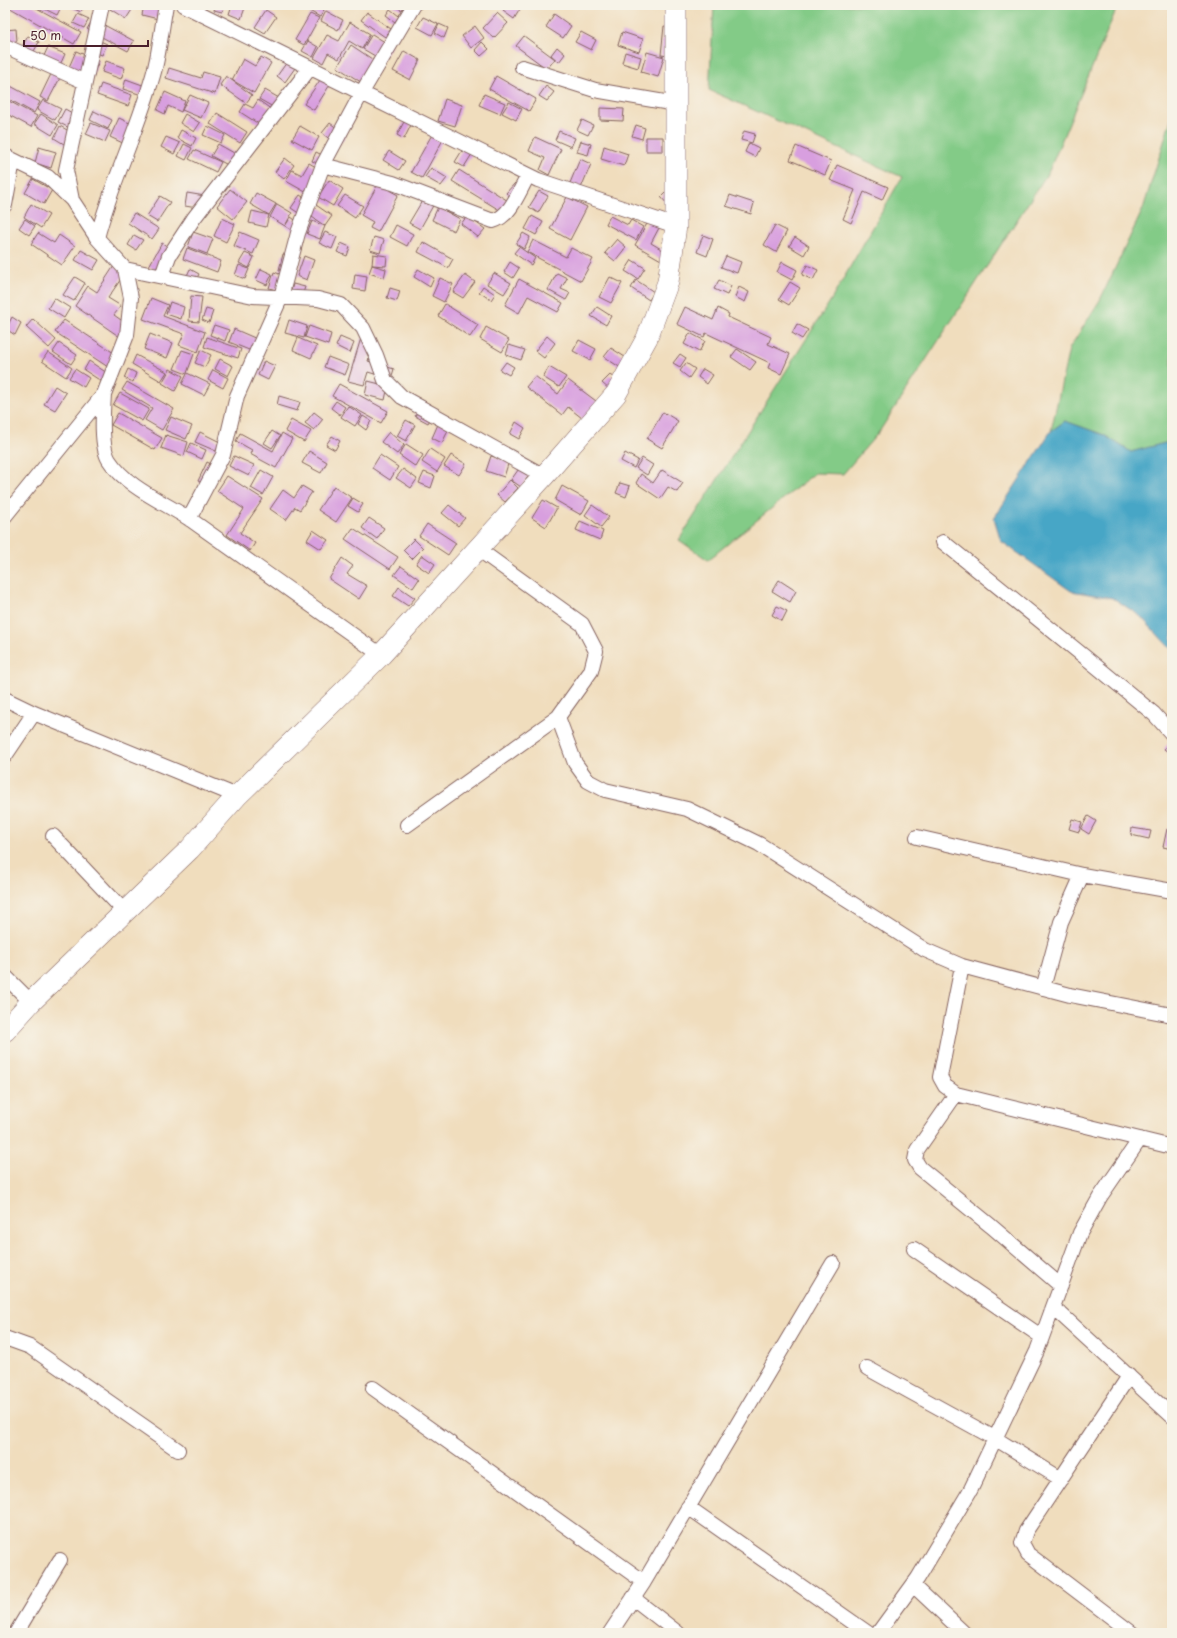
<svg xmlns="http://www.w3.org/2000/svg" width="1177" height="1638" font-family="'Playpen Sans',sans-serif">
<rect width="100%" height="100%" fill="#f7f3e8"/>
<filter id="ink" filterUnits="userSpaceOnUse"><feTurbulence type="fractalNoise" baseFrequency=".025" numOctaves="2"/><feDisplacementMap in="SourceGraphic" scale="8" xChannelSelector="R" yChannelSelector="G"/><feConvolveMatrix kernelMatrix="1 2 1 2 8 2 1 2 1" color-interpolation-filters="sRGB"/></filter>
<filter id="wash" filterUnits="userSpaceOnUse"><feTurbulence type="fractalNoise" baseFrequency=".012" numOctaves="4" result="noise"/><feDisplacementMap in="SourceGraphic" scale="16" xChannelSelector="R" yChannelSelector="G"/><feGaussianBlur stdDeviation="0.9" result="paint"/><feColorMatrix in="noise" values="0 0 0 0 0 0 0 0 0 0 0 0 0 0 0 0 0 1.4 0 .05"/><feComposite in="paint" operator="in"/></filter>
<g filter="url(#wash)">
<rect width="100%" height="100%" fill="#f0ddbd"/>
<path fill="#83cb87" stroke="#667559" d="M714,5H1118L1049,171L879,432L843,474L815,473L708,560L679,540L831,300L902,177L709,90Z
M1172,116V444L1165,443L1131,452L1104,435L1065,421L1051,431L1069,349L1100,300L1143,209Z"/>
<path fill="#46a6c6" stroke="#486278" d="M1065,421L1104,435L1131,452L1165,443L1172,444V650L1140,616L1113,598L1071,591L1001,541L994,518L1051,431Z"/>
<g id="blocks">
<path fill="#d89fdf" d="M5,5H31L81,32L74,44Z
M37,5H62L57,15Z
M74,5H85L81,12L72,8Z
M113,5L121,7L122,5H135L126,19L110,9Z
M144,5L164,10L162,20L142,15Z
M216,5H224L222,12L214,10Z
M232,5H246L241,19L229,14Z
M293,5H304L301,10Z
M308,5H319L325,9L320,17L306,9Z
M392,5H405L402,10Z
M507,5H513L520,9L514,19L503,11Z
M629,5H641L639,9Z
M390,9L399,16L395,22L386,15Z
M266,10L276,17L265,33L255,27Z
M326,11L343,20L338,30L321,21Z
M367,12L391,29L385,37L361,20Z
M497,13L508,23L494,38L483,28Z
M78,14L89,19L84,28L73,23Z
M310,14L319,18L304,45L295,40Z
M554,14L571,26L563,38L546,27Z
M423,17L438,24L432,35L417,27Z
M93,19L134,41L128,51L87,29Z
M350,22L370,34L362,49L349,41L339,59L328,53L323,63L314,58L327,35L339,41Z
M439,24L448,28L444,38L435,33Z
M475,26L484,38L471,48L462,36Z
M664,26L673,27L669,56L661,55Z
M16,29L17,41L5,42V30Z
M581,32L596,40L591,50L575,42Z
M622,32L643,39L639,52L618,45Z
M372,34L391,46L382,60L363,49Z
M28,36L39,42L33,53L22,47Z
M524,36L555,59L547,69L516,46Z
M91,37L107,44L102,55L86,49Z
M308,41L318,47L313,57L302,51Z
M482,42L489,49L481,56L475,50Z
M351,45L378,63L364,84L337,67Z
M48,47L65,54L60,65L43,58Z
M557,47L565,54L559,62L551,55Z
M76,51L99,61L89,84L66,74Z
M404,51L420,60L410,80L393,71Z
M625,52L641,57L638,68L622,63Z
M647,52L664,57L658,77L641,72Z
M261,57L271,63L254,93L232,80L243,59L255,66Z
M106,61L125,68L121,79L102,72Z
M287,62L295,68L285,82L277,76Z
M169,68L201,78L203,72L220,77L215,94L166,78Z
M52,72L61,76L48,101L40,97Z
M226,76L252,95L246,103L220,85Z
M496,76L536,99L529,111L489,89Z
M322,77L331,83L314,110L304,104Z
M126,79L148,87L145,96L123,89Z
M5,83L40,102L34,113L5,97Z
M101,84L132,95L128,106L97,95Z
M546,86L554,92L547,101L539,96Z
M265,90L286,102L280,111L259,99Z
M165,92L185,101L181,112L168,106L165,114L157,110Z
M484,94L505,103L500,114L479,105Z
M190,95L208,103L201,118L182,110Z
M5,99L37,116L31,127L5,113Z
M445,99L462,105L455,126L438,121Z
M43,100L61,109L55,120L37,110Z
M258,100L275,112L265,128L240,112L245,104L253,108Z
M509,102L522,109L516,120L502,113Z
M600,108L624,109L623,121L600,120Z
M65,109L81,118L75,131L58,122Z
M94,111L112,120L108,129L90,120Z
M217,113L247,132L240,143L210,124Z
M41,114L58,125L52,135L34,124Z
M185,114L200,123L194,132L180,123Z
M119,118L138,127L129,146L110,137Z
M405,120L412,123L404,139L397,135Z
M582,120L593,125L588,135L577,130Z
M91,123L110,131L105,142L86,134Z
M330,123L346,135L338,146L322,133Z
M636,125L645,128L642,139L632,136Z
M60,126L76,135L69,147L54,138Z
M207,126L225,135L221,143L203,135Z
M300,126L319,137L312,150L292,139Z
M181,130L196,138L192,146L177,138Z
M434,131L444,138L422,178L411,172Z
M559,131L575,138L571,147L555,140Z
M744,131L755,134L752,143L741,140Z
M166,137L180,143L174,154L161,147Z
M535,137L561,149L549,175L540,170L545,158L529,151Z
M646,137H663V151H646Z
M581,141L591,144L588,155L577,152Z
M749,143L759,148L755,157L745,152Z
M184,144L192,148L186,160L178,156Z
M218,144L243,158L237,170L211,156Z
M604,146L628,154L624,166L601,159Z
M796,146L831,161L825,175L790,160Z
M39,147L56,152L51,168L35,163Z
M463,149L472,154L464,167L455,162Z
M194,150L221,162L216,172L189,159Z
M389,151L405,161L399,170L383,160Z
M316,152L326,157L322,165L312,161Z
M285,158L294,165L284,179L275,172Z
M580,159L591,164L581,188L570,183Z
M309,163L321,170L309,194L286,181L292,170L302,175Z
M837,165L888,187L882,200L864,192L851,223L843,219L855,190L830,180Z
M431,168L447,178L441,186L425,177Z
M459,170L513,204L506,214L452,181Z
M33,179L52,190L44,204L25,193Z
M329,180L343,189L333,206L318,197Z
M515,183L524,191L515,201L506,193Z
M378,184L398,195L378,232L370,228L373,222L361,215Z
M670,188L668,205L661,197Z
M230,189L247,202L233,219L217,206Z
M539,191L548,196L538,213L529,207Z
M187,193L205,196L203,209L185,206Z
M256,193L276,204L269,215L250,204Z
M300,195L312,203L303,216L291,208Z
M345,195L363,206L355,218L337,206Z
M730,195L754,203L751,214L726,206Z
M160,196L170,202L157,222L147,216Z
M425,196L435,202L420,229L409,223Z
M567,197L587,207L570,240L550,229Z
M31,204L49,215L41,228L24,217Z
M277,204L292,213L285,226L270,217Z
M316,205L332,216L325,226L309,215Z
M438,207L460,219L454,231L432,220Z
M252,211L269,215L266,227L249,223Z
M134,213L159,229L152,239L128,223Z
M467,216L485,229L478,237L461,224Z
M532,216L543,222L536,235L525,229Z
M610,216L628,225L631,220L643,227L636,240L606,224Z
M291,217L305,227L299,235L285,226Z
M222,218L235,224L226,242L214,236Z
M25,219L35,226L29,235L19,228Z
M649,220L660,226L651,243L673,256L668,264L635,245Z
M312,221L325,226L320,239L307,234Z
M396,225L413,234L407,246L390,237Z
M775,225L787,231L776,252L764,245Z
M193,232L213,239L207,254L188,247Z
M240,232L259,240L253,254L234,246Z
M325,232L337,237L332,249L319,243Z
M38,233L54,243L59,235L75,246L62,265L31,244Z
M523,233L530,237L524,249L516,244Z
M134,235L143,240L136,250L128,245Z
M703,235L713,239L707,256L697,252Z
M374,237L384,240L380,253L370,250Z
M795,237L809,246L804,255L789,246Z
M617,239L626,247L615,261L605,253Z
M533,240L566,257L571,248L593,259L581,281L527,252Z
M423,242L453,259L448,268L418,252Z
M162,243L173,250L159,273L149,266Z
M341,243L350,247L347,256L337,252Z
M519,247L535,258L531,265L514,253Z
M187,248L221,261L217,272L183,259Z
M81,250L99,260L93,270L75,260Z
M245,253L254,257L249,268L239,263Z
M283,254L292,256L289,272L279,270Z
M373,254L387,256L386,266L372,265Z
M304,256L314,260L307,280L297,276Z
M726,256L741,262L737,273L721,267Z
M632,260L645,268L638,279L625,271Z
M510,262L519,268L513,278L504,272Z
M782,262L797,270L792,280L777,272Z
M239,265L249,269L245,279L235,275Z
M372,265L386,269L384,278L369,273Z
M807,265L818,270L813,280L802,275Z
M114,266L125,273L108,298L121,306L114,315L128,325L120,337L75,306L88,286L97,292Z
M190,269L199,274L194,284L185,280Z
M261,269L272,274L267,285L256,280Z
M418,269L434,278L430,287L414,277Z
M274,272L288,277L283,292L269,288Z
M494,273L511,283L504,294L487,284Z
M557,273L567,278L561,289L570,293L566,300L548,290Z
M355,274L367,276L365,291L353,289Z
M465,275L475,282L463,298L453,292Z
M75,277L85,283L74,301L63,295Z
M610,277L622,283L611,303L599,297Z
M440,278L453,284L444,302L432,296Z
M519,279L563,303L558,312L528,296L519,313L505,305Z
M636,280L654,292L649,300L631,288Z
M719,280L731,286L727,295L714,289Z
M790,282L800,288L789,305L779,299Z
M293,284L305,287L300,302L289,298Z
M483,286L495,294L491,300L479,292Z
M739,287L749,292L745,302L735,297Z
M390,288L400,291L397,301L387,298Z
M191,296L202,297L199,322L189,321Z
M54,298L70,308L64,318L48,308Z
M151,298L168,305L163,316L205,332L198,352L179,345L184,334L143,319Z
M170,302L184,307L181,319L166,314Z
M445,304L478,325L470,337L438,316Z
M597,307L611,316L606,325L591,316Z
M685,307L713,320L718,308L729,314L728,317L771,337L768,344L790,354L781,374L768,368L770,363L706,333L704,337L677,324Z
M206,309L213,311L209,323L202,320Z
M12,317L21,323L15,335L6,329Z
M33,319L56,340L49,348L26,327Z
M64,320L120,357L111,369L55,332Z
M289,320L307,326L304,338L285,333Z
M797,324L808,330L802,339L792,333Z
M214,325L229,330L225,341L210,335Z
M309,326L331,334L328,345L305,337Z
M486,327L509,340L502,352L480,339Z
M234,329L264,342L259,354L229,342Z
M690,333L705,341L699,352L684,344Z
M150,334L173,343L167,358L144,349Z
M547,336L555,343L544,358L535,351Z
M207,337L241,349L238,358L204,347Z
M340,337L354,343L350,353L336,346Z
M298,338L317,346L311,358L293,350Z
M361,338L374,342L368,361L394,369L391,379L368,372L364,385L348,381Z
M579,340L596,349L590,360L573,351Z
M59,343L77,355L71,364L53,352Z
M509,345L525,350L521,360L506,355Z
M611,348L628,359L621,368L604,357Z
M737,349L756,362L750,370L731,357Z
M182,350L194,354L187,373L210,384L204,395L182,384L187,374L174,369Z
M201,350L211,355L205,367L195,363Z
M48,352L72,368L66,377L42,361Z
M680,354L686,358L680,367L673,363Z
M136,355L167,372L161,381L132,364Z
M328,357L349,365L345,375L324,367Z
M220,359L233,366L228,376L215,369Z
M89,361L110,375L104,383L84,370Z
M264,361L275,366L268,380L258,375Z
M506,362L514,367L509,375L500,370Z
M686,363L695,369L689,378L680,371Z
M549,367L566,377L559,387L543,377Z
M75,369L89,378L84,387L69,378Z
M128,369L136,373L133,382L124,378Z
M170,369L183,376L175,391L162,383Z
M703,369L713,375L707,384L698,377Z
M213,370L228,378L223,388L208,380Z
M610,375L618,381L610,390L602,383Z
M535,376L558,394L568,380L600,404L587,422L568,407L562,415L526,387Z
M368,381L388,386L385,400L365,395Z
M127,382L174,409L162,430L145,420L152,408L122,390Z
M339,384L388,411L381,423L332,396Z
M55,386L66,393L55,410L44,404Z
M120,393L149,409L142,421L113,405Z
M279,396L300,402L297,411L277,405Z
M336,401L345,407L340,415L331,408Z
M348,406L362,415L355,426L341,417Z
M420,407L433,415L428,423L415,416Z
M314,412L323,419L314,430L305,423Z
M663,412L678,421L662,448L647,439Z
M118,413L162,438L155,450L111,425Z
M363,416L371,421L366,430L358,424Z
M171,417L192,426L186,439L165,430Z
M291,420L311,431L304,442L285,431Z
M406,420L415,425L406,441L397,436Z
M439,422L450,427L442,443L432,438Z
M516,422L525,428L519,439L510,434Z
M272,431L280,436L272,448L264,443Z
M200,432L220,442L216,451L195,442Z
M389,432L404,445L397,454L381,442Z
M240,433L273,451L282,433L292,439L276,468L250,454L252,450L236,441Z
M166,435L188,442L184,456L161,448Z
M332,436L340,441L335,450L326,445Z
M191,443L206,450L202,459L187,452Z
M406,444L423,455L416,467L399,455Z
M430,449L445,459L437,472L422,462Z
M309,451L327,462L321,473L302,463Z
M625,453L638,460L634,468L621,461Z
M380,455L398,467L390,480L372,468Z
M451,455L466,464L459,475L444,466Z
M234,456L254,465L249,476L229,466Z
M491,456L509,461L504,477L486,471Z
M642,458L653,465L647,475L636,468Z
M207,462L217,467L207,486L198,481Z
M523,463L533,469L521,487L511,480Z
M403,469L417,479L411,488L396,478Z
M261,470L273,477L263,495L251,488Z
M662,470L683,483L677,492L668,487L660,499L636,483L641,474L653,483Z
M424,472L435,476L431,488L419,483Z
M227,476L263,499L240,533L255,543L250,551L227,535L244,509L217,491Z
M510,480L518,488L505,502L497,495Z
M620,483L630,486L626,497L616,493Z
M302,486L312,492L300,510L295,507L286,520L270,509L283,490L294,498Z
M334,486L352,498L336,522L318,510Z
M562,486L589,501L581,515L555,500Z
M353,498L363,504L358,512L348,506Z
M543,500L557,508L546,527L532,518Z
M449,505L465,518L458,526L442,513Z
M592,505L609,517L601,527L585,515Z
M369,518L384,528L377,539L362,528Z
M580,521L603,531L600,540L576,530Z
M427,524L456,543L448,555L419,536Z
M353,528L398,557L390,569L345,539Z
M313,530L328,540L321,549L307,540Z
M414,539L423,548L412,559L403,550Z
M422,555L435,564L429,573L416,564Z
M342,558L353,566L347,574L367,586L359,599L329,579Z
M401,566L419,579L413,588L394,575Z
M779,580L796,591L790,602L772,591Z
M399,587L415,598L408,606L393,596Z
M777,606L787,611L782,621L772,615Z
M1172,738V755L1164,749Z
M1088,816L1096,821L1089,834L1081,829Z
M1072,819L1082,822L1079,832L1069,829Z
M1132,828L1151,831L1149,839L1131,835Z
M1167,829L1172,830V849L1163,847Z"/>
</g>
</g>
<g filter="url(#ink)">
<use href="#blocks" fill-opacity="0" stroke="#84625e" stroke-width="1"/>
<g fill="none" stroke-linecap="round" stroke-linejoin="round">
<g stroke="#84625e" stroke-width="16">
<path id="street" d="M183,5L538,180L676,226
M5,46L85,82
M522,67L595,90L676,104
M5,156L48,177L72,200L97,238L125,269L253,296L318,299L341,305L363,328L376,355L385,380L402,397L544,476
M323,165L393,183L493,221C511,216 519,191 528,176
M72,200L66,170L102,5
M5,205L13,161
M97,238C112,180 140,126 155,68C160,47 162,26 166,5
M162,276L169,256L194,218L310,68
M104,394C103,410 100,446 109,460C127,488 164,502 191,520C255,565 318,610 381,655
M5,516L104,394L127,335L131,298L125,269
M189,519L223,455L237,396L281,297L298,233L323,165L361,94L414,5
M943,542L1096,666L1154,714L1172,734
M5,699L34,713L237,796
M558,717L575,763L588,781L605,790L687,809L759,844L925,950L962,966L1070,995L1172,1015
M5,756L34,713
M407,825L558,717L591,671L596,651L582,624L478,549
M53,836L125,912
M917,837L1082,875L1172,891
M962,966L940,1077L945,1086L956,1094L1172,1147
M5,976L31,1002
M1043,988L1061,922L1082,875
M956,1094L917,1150L915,1160L920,1168L991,1226L1061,1286
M914,1249L1042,1337
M1053,1307L1172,1416
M5,1338L30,1347L178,1450
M867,1368L996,1439L1061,1479
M1129,1376L1026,1531L1022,1543L1028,1554L1132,1633
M373,1388L644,1582
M688,1507L868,1633
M913,1585L964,1633
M633,1598L678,1633
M16,1633L60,1560
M610,1633L644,1582L833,1263
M878,1633L918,1578L971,1489L1037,1351L1080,1233L1100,1197L1140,1139"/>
</g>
<g stroke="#84625e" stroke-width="22">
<path id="secondary" d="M5,1031L31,1002L190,849L237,796L381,655L544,476L616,394L647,338L668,282L676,226V5"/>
</g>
<use href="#street" stroke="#fff" stroke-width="14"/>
<use href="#secondary" stroke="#fff" stroke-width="21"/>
</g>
</g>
<rect width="1177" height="1638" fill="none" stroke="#f7f3e8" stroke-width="20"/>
<path d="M24 40v6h124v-6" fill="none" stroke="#4a1f2b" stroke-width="2"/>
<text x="30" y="40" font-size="12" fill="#4a1f2b" stroke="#f7f3e8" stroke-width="3" paint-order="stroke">50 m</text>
</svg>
